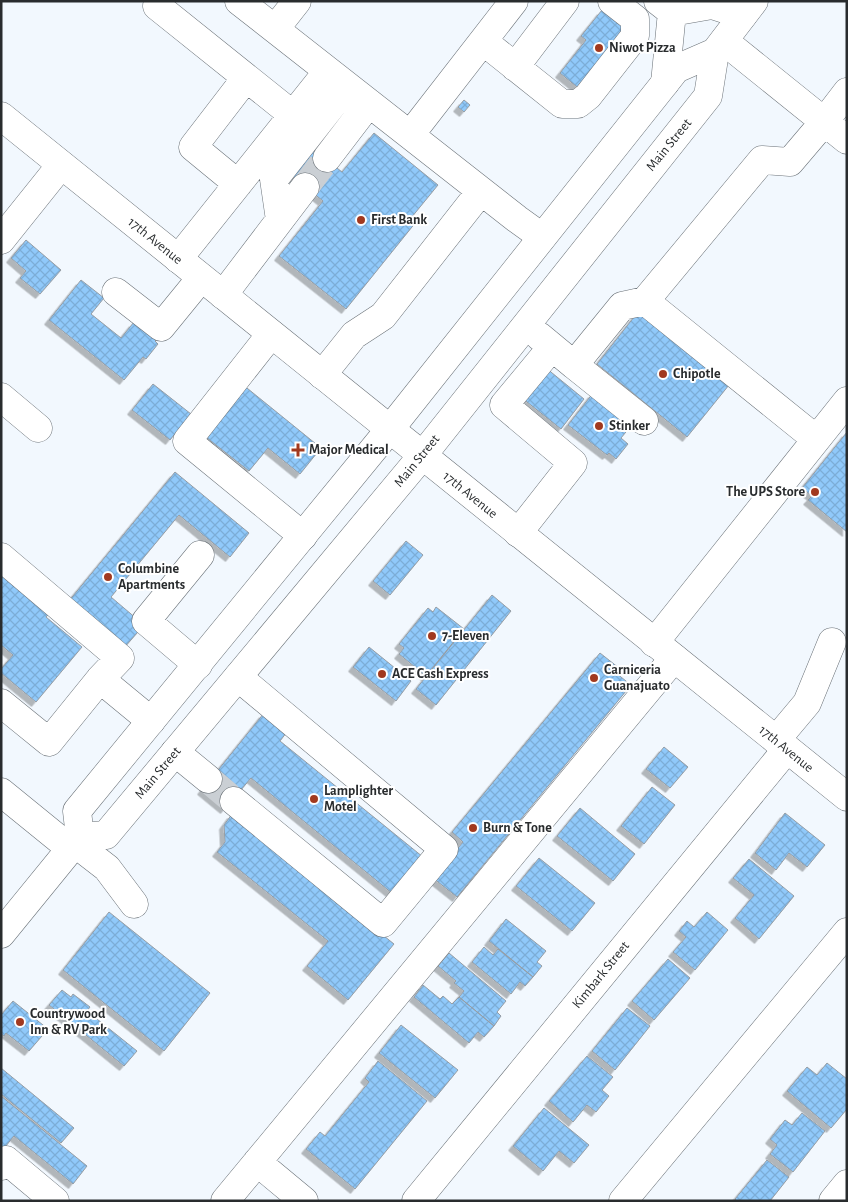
<svg xmlns="http://www.w3.org/2000/svg" width="848" height="1202" font-family="'Alegreya Sans',sans-serif">
<defs>
<pattern id="building-cross-hatch" width="8" height="8" patternUnits="userSpaceOnUse" patternTransform="scale(1.25)"><rect width="8" height="8" fill="#90c9fa"/><path d="M0 0l8 8M0 8l8-8" fill="none" stroke="#7cadd7"/></pattern>
<filter id="shadow"><feDropShadow dx="-4.5" dy="4.5" stdDeviation="0" flood-color="#0004"/></filter>
</defs>
<rect width="100%" height="100%" fill="#f2f8fe"/>
<path fill="url(#building-cross-hatch)" stroke="#969da4" filter="url(#shadow)" d="M602,10L630,33L586,84L582,81L577,87L560,73L586,40L581,36Z
M464,100L470,105L464,112L458,107Z
M374,133L438,185L411,218L416,222L346,309L279,256L323,201L286,171L307,144L342,172Z
M26,240L61,270L40,294L20,278L26,271L11,258Z
M81,280L104,298L91,314L121,338L134,322L156,340L155,341L158,344L146,359L143,357L124,380L49,320Z
M638,312L729,385L687,437L597,364Z
M546,368L584,399L561,429L522,398Z
M153,384L191,414L170,440L132,410Z
M242,384L321,448L300,474L268,448L249,471L202,434Z
M593,393L630,427L621,438L628,444L616,459L609,453L607,455L568,425Z
M847,432V532L808,500L812,496L802,488Z
M175,472L249,533L230,557L179,515L111,597L144,625L124,648L68,602Z
M406,541L423,555L390,595L373,581Z
M1,568L52,610L46,617L82,647L36,702L1,673V669L13,655L1,645Z
M492,595L511,611L436,705L416,689Z
M436,607L464,629L426,676L399,654L404,648L399,644L428,608L433,612Z
M369,647L411,681L396,701L353,667Z
M600,653L619,668L616,673L631,685L457,897L433,878L463,842L452,832Z
M264,713L287,732L280,741L423,857L393,894L251,778L225,809L202,790Z
M664,747L688,767L670,788L646,769Z
M652,787L675,805L644,844L621,826Z
M580,808L635,854L613,881L557,836Z
M785,813L825,845L807,867L789,853L776,870L755,853Z
M232,814L394,944L348,1000L307,966L328,941L217,852L225,842L224,825Z
M539,858L595,903L572,931L516,886Z
M749,859L794,896L759,939L735,918L754,895L733,878Z
M109,912L210,993L164,1051L63,970Z
M707,912L728,930L695,970L673,952L686,937L679,931L687,921L694,927Z
M506,919L546,951L537,962L542,966L533,977L489,941Z
M484,947L493,955L498,949L533,977L525,986L520,982L511,994L472,962Z
M449,953L506,1001L497,1012L501,1016L494,1026L459,997L464,991L454,983L456,981L438,966Z
M668,959L690,978L654,1020L632,1001Z
M423,985L440,999L443,996L452,1004L459,997L494,1026L484,1037L478,1032L469,1043L414,997Z
M62,990L71,997L73,994L90,1007L87,1011L137,1051L124,1066L49,1005Z
M13,1001L48,1029L29,1051L6,1033L4,1036L1,1034V1015Z
M627,1008L650,1026L615,1070L592,1051Z
M401,1025L458,1070L435,1098L379,1053Z
M587,1056L613,1077L602,1090L609,1096L596,1112L587,1105L573,1122L549,1101Z
M378,1061L427,1101L355,1189L306,1149L320,1132L325,1136L369,1082L365,1078Z
M827,1063L847,1079V1109L831,1128L787,1091L807,1067L817,1075Z
M1,1068L74,1128L61,1143L1,1094Z
M1,1096L87,1166L73,1184L14,1136L1,1152Z
M544,1108L589,1145L574,1163L559,1151L543,1171L513,1146Z
M802,1113L825,1131L793,1172L770,1154L777,1145L770,1139L785,1120L792,1125Z
M767,1160L789,1177L770,1201H737L735,1199Z"/>
<g fill="none" stroke-linecap="round" stroke-linejoin="round">
<path stroke="#cacfd4" stroke-width="28" stroke-dasharray="28 14" stroke-linecap="butt" d="M305,187L327,158
M208,779L234,801"/>
<g stroke="#6b7278" stroke-width="29">
<path id="minor" d="M161,1L157,6L293,115
M239,1L517,219L542,237
M658,1L672,12L712,5L743,15
M275,29L297,1
M483,41L562,104H578L588,96L635,36V19L612,1
M724,41L847,140
M515,67L565,1
M665,83L672,12
M410,135L514,1
M327,158L369,103
M238,184L193,147L246,78
M280,220L274,179L347,86
M1,240L61,165
M178,259L328,71
M116,292L161,327L201,278
M223,295L305,187
M271,334L187,441L303,536
M539,336L574,365L622,306L645,301
M574,365L644,421
M322,375L354,335L383,316L481,191
M1,397L38,428
M816,439L645,301L762,160L790,162L824,122L847,92
M518,533L573,463L504,405L552,347
M1,557L120,658L100,679L49,742L1,703
M654,643L847,401
M198,665L146,621L200,555
M100,679L151,721
M776,740L807,703L832,642
M175,752L208,779
M1,792L71,849
M234,801L383,923L444,849L238,677
M76,844L107,868L134,904
M257,1162L304,1201
M1,1166L6,1160L55,1201
M225,1201L674,658
M416,1201L787,749
M623,1201L847,932
M833,1201L847,1184"/>
</g>
<g stroke="#6b7278" stroke-width="29">
<path id="major" d="M1,116L847,797"/>
</g>
<g stroke="#6b7278" stroke-width="29">
<path id="highway" d="M80,837L106,835L422,456L708,96L715,52L754,1
M1,934L80,837L77,811L390,429L665,83L676,69L715,52"/>
</g>
<use href="#minor" stroke="#fff" stroke-width="28"/>
<use href="#major" stroke="#fff" stroke-width="28"/>
<use href="#highway" stroke="#fff" stroke-width="28"/>
</g>
<g fill="#a1391f" stroke="#fff" stroke-width="2">
<circle cx="599" cy="48" r="5"/>
<circle cx="361" cy="220" r="5"/>
<circle cx="663" cy="374" r="5"/>
<circle cx="599" cy="426" r="5"/>
<path d="M295.5 442.5h5v5h5v5h-5v5h-5v-5h-5v-5h5z"/>
<circle cx="815" cy="492" r="5"/>
<circle cx="108" cy="577" r="5"/>
<circle cx="432" cy="636" r="5"/>
<circle cx="382" cy="674" r="5"/>
<circle cx="594" cy="678" r="5"/>
<circle cx="314" cy="799" r="5"/>
<circle cx="473" cy="828" r="5"/>
<circle cx="20" cy="1022" r="5"/>
</g>
<g text-anchor="middle" dominant-baseline="central" stroke-width="4" stroke-linejoin="round" paint-order="stroke">
<g font-size="14" font-weight="bold" fill="#292c2e" stroke="#fff" text-anchor="start">
<text x="609" y="48">Niwot Pizza</text>
<text x="371" y="220">First Bank</text>
<text x="673" y="374">Chipotle</text>
<text x="609" y="426">Stinker</text>
<text x="309" y="450">Major Medical</text>
<text x="805" y="492" text-anchor="end">The UPS Store</text>
<text x="118" y="569">Columbine<tspan x="118" dy="16">Apartments</tspan></text>
<text x="442" y="636">7-Eleven</text>
<text x="604" y="670">Carniceria<tspan x="604" dy="16">Guanajuato</tspan></text>
<text x="392" y="674">ACE Cash Express</text>
<text x="324" y="791">Lamplighter<tspan x="324" dy="16">Motel</tspan></text>
<text x="483" y="828">Burn &amp; Tone</text>
<text x="30" y="1014">Countrywood<tspan x="30" dy="16">Inn &amp; RV Park</tspan></text>
</g>
<g font-size="14" fill="#292c2e" stroke="#fff">
<text transform="translate(669 145) rotate(-51)">Main Street</text>
<text transform="translate(155 241) rotate(39)">17th Avenue</text>
<text transform="translate(417 461) rotate(-51)">Main Street</text>
<text transform="translate(470 495) rotate(39)">17th Avenue</text>
<text transform="translate(786 749) rotate(39)">17th Avenue</text>
<text transform="translate(158 773) rotate(-50)">Main Street</text>
<text transform="translate(601 975) rotate(-51)">Kimbark Street</text>
</g>
</g>
<rect width="848" height="1202" fill="none" stroke="#292c2e" stroke-width="5"/>
</svg>
